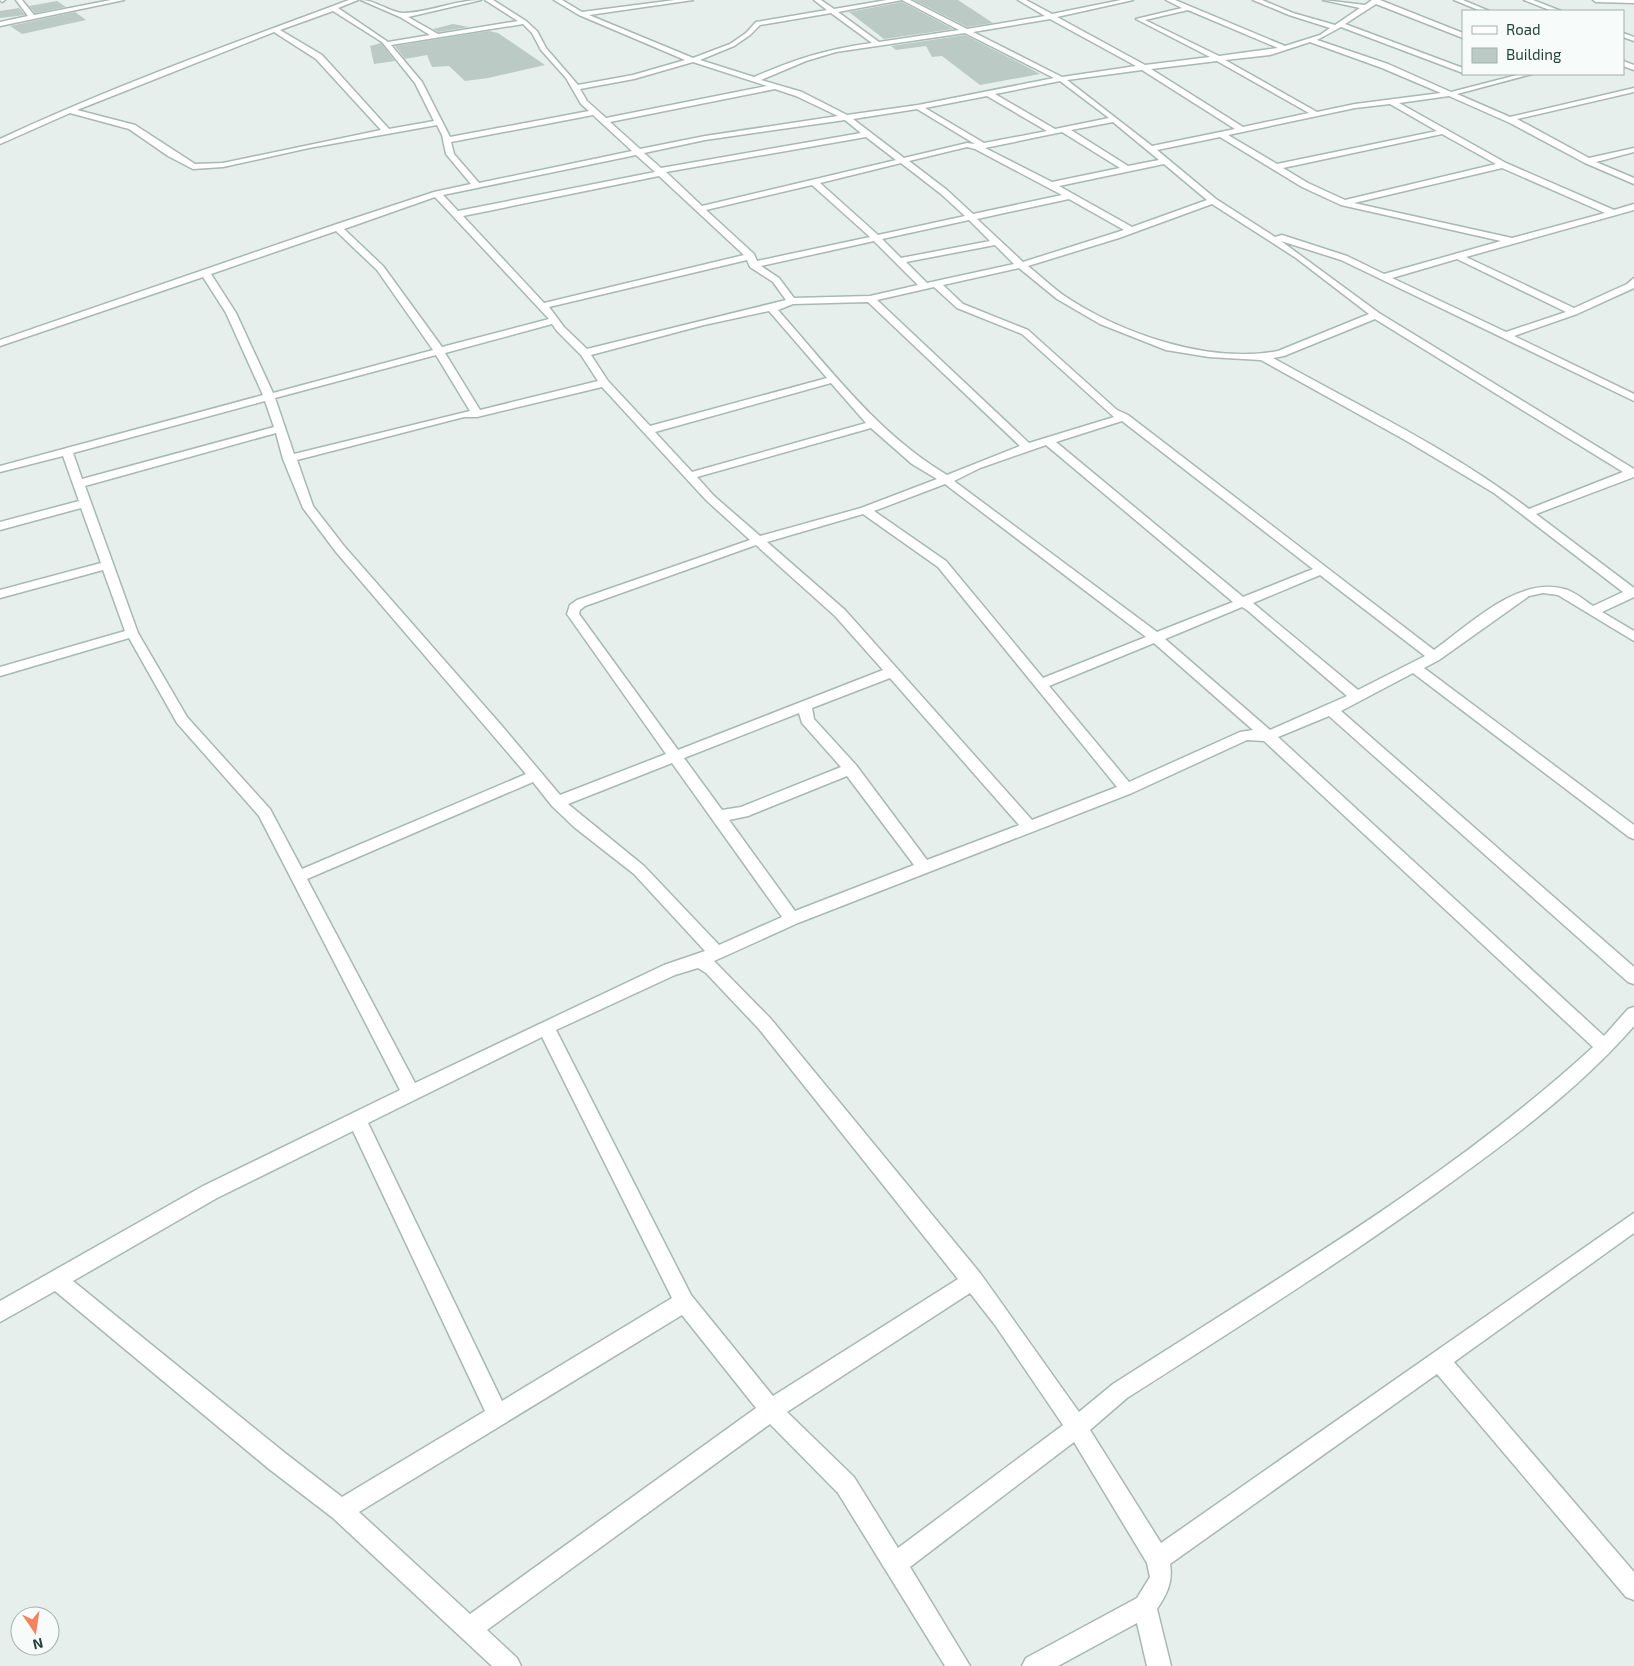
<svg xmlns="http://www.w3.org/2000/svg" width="1634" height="1666" font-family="'Exo 2',sans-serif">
<rect width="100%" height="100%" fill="#e6efeb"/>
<path fill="#bbcac4" d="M914,0H958L993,23L967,27Z
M57,1L66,7L35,13L29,6Z
M902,2L953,29L884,39L849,12Z
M19,8L25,15L0,18V11Z
M75,12L86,20L22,34L10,26Z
M453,24L469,27L438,32L433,29Z
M489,31L498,33L545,65L488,78L465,81L449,66L432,67L427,55L405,59L395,46Z
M965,35L1033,70L1040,74L980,85L942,56L932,57L926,46L896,50L891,46Z
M381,43L395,61L374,64L370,46Z"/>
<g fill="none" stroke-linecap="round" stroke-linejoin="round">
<g stroke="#a8b8b2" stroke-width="3">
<path id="minor" d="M0,0H5L2,2Z
M16,0H22L34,15L111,0H124L0,26V22L28,16Z
M349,0H358L338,8L388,42L430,35L400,17L361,0C376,0 392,14 405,13C431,12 455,0 481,0L408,17L438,34L518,21L485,0H493L526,21L537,31L546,48L578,85L633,75L685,60L579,15L554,0H562L582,12L675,0H693L589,15L693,58L730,44L746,33L756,22L827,10L814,0H821L834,9L887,0H910L967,29L1045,16L1018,0H1026L1052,14L1121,0H1133L1057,17L1145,65L1210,57L1136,19L1182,8L1166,0H1175L1285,46L1320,35L1330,28L1289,15L1253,0H1262L1293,13L1335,25L1360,8L1323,0L1365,5L1372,0H1380L1463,33V38L1376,4L1345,24L1463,68V73L1341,27L1317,40L1388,64L1451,92L1521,74H1532L1457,94L1510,117L1634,88V92L1517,119L1589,158L1634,148V152L1596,162L1634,178V184L1585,163L1510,123L1449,96L1399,103L1506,163L1614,210L1634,204V210L1466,257L1574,308L1627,284L1634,278V288L1577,314L1514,336L1634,394V401L1341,260L1281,241L1379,313L1634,469V477L1536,514L1634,588V597L1602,612L1634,631V641L1558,595L1543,593L1529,596L1439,660L1424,668L1634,825V839L1629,837L1413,673L1341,711L1634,967V984L1628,982L1329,716L1278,737L1604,1036L1628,1009L1634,1007V1026C1578,1090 1510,1140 1442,1189C1340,1263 1233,1330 1127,1398L1090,1430L1161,1543L1634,1213V1233L1454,1362L1634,1572V1600L1626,1597L1437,1374L1170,1564C1173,1582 1167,1594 1157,1609L1171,1666H1147L1137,1623L1058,1666H1022L1026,1658L1137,1598L1150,1577L1147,1563L1074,1442L910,1567L970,1666H945L838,1493L770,1424L487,1630L517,1658L521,1666H492L333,1518L269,1469L55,1291L0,1322V1301L203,1186L400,1090L259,816L177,723L129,638L0,676V667L125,631L103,570L0,598V590L101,563L81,508L0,530V522L79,501L63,456L0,472V466L263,395L226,313L203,277L0,346V340L334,225L434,192L471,184L446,154L442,135L437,125L309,148L223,167L193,169L168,156L129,129L70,113L0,144V139C113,86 231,44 349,0ZM902,0L959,30L879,42L838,12ZM1188,10L1278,48L1219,56L1145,20ZM333,11L382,42L415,83L434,121L389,129L322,55L280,30ZM831,13L872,43C827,49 796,59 754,77L700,60L734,46L750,35L760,25ZM1050,19L1136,66L1062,77L973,32ZM523,24L532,33L541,50L566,78L581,104L589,111L450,137L422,82L391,45ZM274,32L316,59L381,130L223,163L195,164L135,125L77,110ZM965,33L1054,78L918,105L847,115L802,92L761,80L806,61L836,52ZM1310,42L1382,68L1441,93L1355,104L1317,112L1225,60L1270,55ZM1217,61L1309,113L1243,127L1151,69ZM693,62L767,86L606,118L587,101L580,89L634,79ZM1142,70L1235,129L1152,146L1067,80ZM1060,81L1109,118L1055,129L995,94ZM775,89L796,96L838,116L705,136L640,149L610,122ZM987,96L1047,131L984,143L925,108ZM1390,104L1437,131L1277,164L1228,135L1355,108ZM917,109L975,144L967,143L904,158L853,119ZM593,115L632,151L479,183L454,154L451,142ZM845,120L861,133L661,168L644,153L705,140ZM1113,122L1159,160L1128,166L1071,130ZM1062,132L1120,168L1052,182L985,148ZM1442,134L1496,164L1345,200L1308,183L1283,168ZM866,137L896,160L702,206L666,172ZM1220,137L1302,187L1341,205L1501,241L1384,274L1347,256L1282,235L1275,237L1216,199L1157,150ZM967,147L975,149L1062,195L973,214L947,190L909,161ZM636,155L655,172L458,211L443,195ZM901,163L941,194L965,216L878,235L820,183ZM1164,164L1207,200L1132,227L1059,186ZM1502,168L1605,213L1512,238L1354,203ZM659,176L744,255L544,303L463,216ZM812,185L870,237L757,261L754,254L706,210ZM435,197L549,319L442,347L383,266L344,229ZM1069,199L1124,230L1023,262L977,219ZM1212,204L1296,258L1369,314L1278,351C1208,364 1121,334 1063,295C1051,286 1039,275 1028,266L1119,238ZM969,220L990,241L901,258L882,239ZM336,231L377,270L433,350L273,393L236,313L211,274ZM874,241L918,285L870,296L794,298L779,278L761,266ZM995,245L1014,264L927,283L906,262ZM1457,259L1566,312L1506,332L1392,278ZM747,260L750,267L773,282L786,300L587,349L564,327L549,307ZM1019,268L1057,299L1100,324L1166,350L1209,357L1261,360L1405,440L1494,493L1623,592L1593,606C1584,600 1574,591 1564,589C1518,576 1469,625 1434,650L1128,415L1117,410L1028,330L963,304L943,285ZM934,287L957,308L1022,334L1114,417L1029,443L877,300ZM868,302L1020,446L947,475C878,434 830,369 778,310L793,304ZM769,311L827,378L650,426L608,381L591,355L704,325ZM1375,319L1623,472L1529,509C1450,449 1359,406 1273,358L1284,356ZM552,324L557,331L581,355L598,381L480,410L445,353ZM436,355L470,411L294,454L275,398ZM831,383L866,423L692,472L655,432ZM602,387L706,500L750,540L577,600L570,605L567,614L666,754L560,795L502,726L344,546L313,506L297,460L464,417H477ZM265,401L274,427L82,479L73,453ZM1122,421L1313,569L1243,597L1056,442ZM871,428L912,464L937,479L861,508L760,536L714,496L697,477ZM276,433L283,459L303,508L336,552L526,774L302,869L270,809L187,717L138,633L85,486ZM1046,445L1233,602L1157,632L954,481L980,468ZM945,484L1146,637L1043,678L946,561L874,511ZM863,514L938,567L1117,787L1032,820L845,610L767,542ZM756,545L835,616L883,670L678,750L579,614L580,610L585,606ZM1320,575L1425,656L1358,690L1253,603ZM1242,607L1247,610L1347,696L1270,730L1165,639ZM1154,643L1253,730L1240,732L1129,782L1049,686ZM890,678L1019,825L927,860L856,765L814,719L812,708ZM799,713L802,723L841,767L741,807L722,810L684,758ZM1247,740L1264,741L1593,1047C1449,1179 1277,1278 1113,1384L1079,1412L980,1273L771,1019L714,961L798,923L1132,793ZM672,763L782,917L719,945L644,866L568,804ZM847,776L914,865L795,911L729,820L748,816ZM533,782L552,806L574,827L634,874L705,951L664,965L415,1083L307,879ZM698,968L706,973L759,1029L958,1279L773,1396L691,1295L556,1030L675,975ZM542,1037L672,1298L502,1401L368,1123ZM353,1131L485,1411L342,1497L285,1453L73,1281L217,1198ZM970,1293L995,1325L1063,1425L898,1548L854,1477L787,1412ZM682,1315L756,1408L470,1614L359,1512Z
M1454,0H1463L1489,11H1481Z
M1524,0H1533L1561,11H1552Z
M1593,0H1634V3L1596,2Z
M1623,33L1634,37V41L1623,37Z
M1623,61L1634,65V70L1623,66Z"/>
</g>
<use href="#minor" fill="#fff" fill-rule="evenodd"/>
</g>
<rect x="1462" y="10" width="162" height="65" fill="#f7fbf9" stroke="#a3b1ad"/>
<rect x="1472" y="26" width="25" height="8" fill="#ffffff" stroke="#a3b1ad"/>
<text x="1506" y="35" font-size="15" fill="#24423a">Road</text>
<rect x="1472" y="48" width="25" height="15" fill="#bbcac4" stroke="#a3b1ad"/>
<text x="1506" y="60" font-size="15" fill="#24423a">Building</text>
<g transform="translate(35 1631) rotate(167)"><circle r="24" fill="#f7fbf9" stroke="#a3b1ad"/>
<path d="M0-4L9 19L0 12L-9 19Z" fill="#f4845f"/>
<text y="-8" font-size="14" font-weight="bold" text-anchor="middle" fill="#24423a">N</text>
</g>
</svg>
